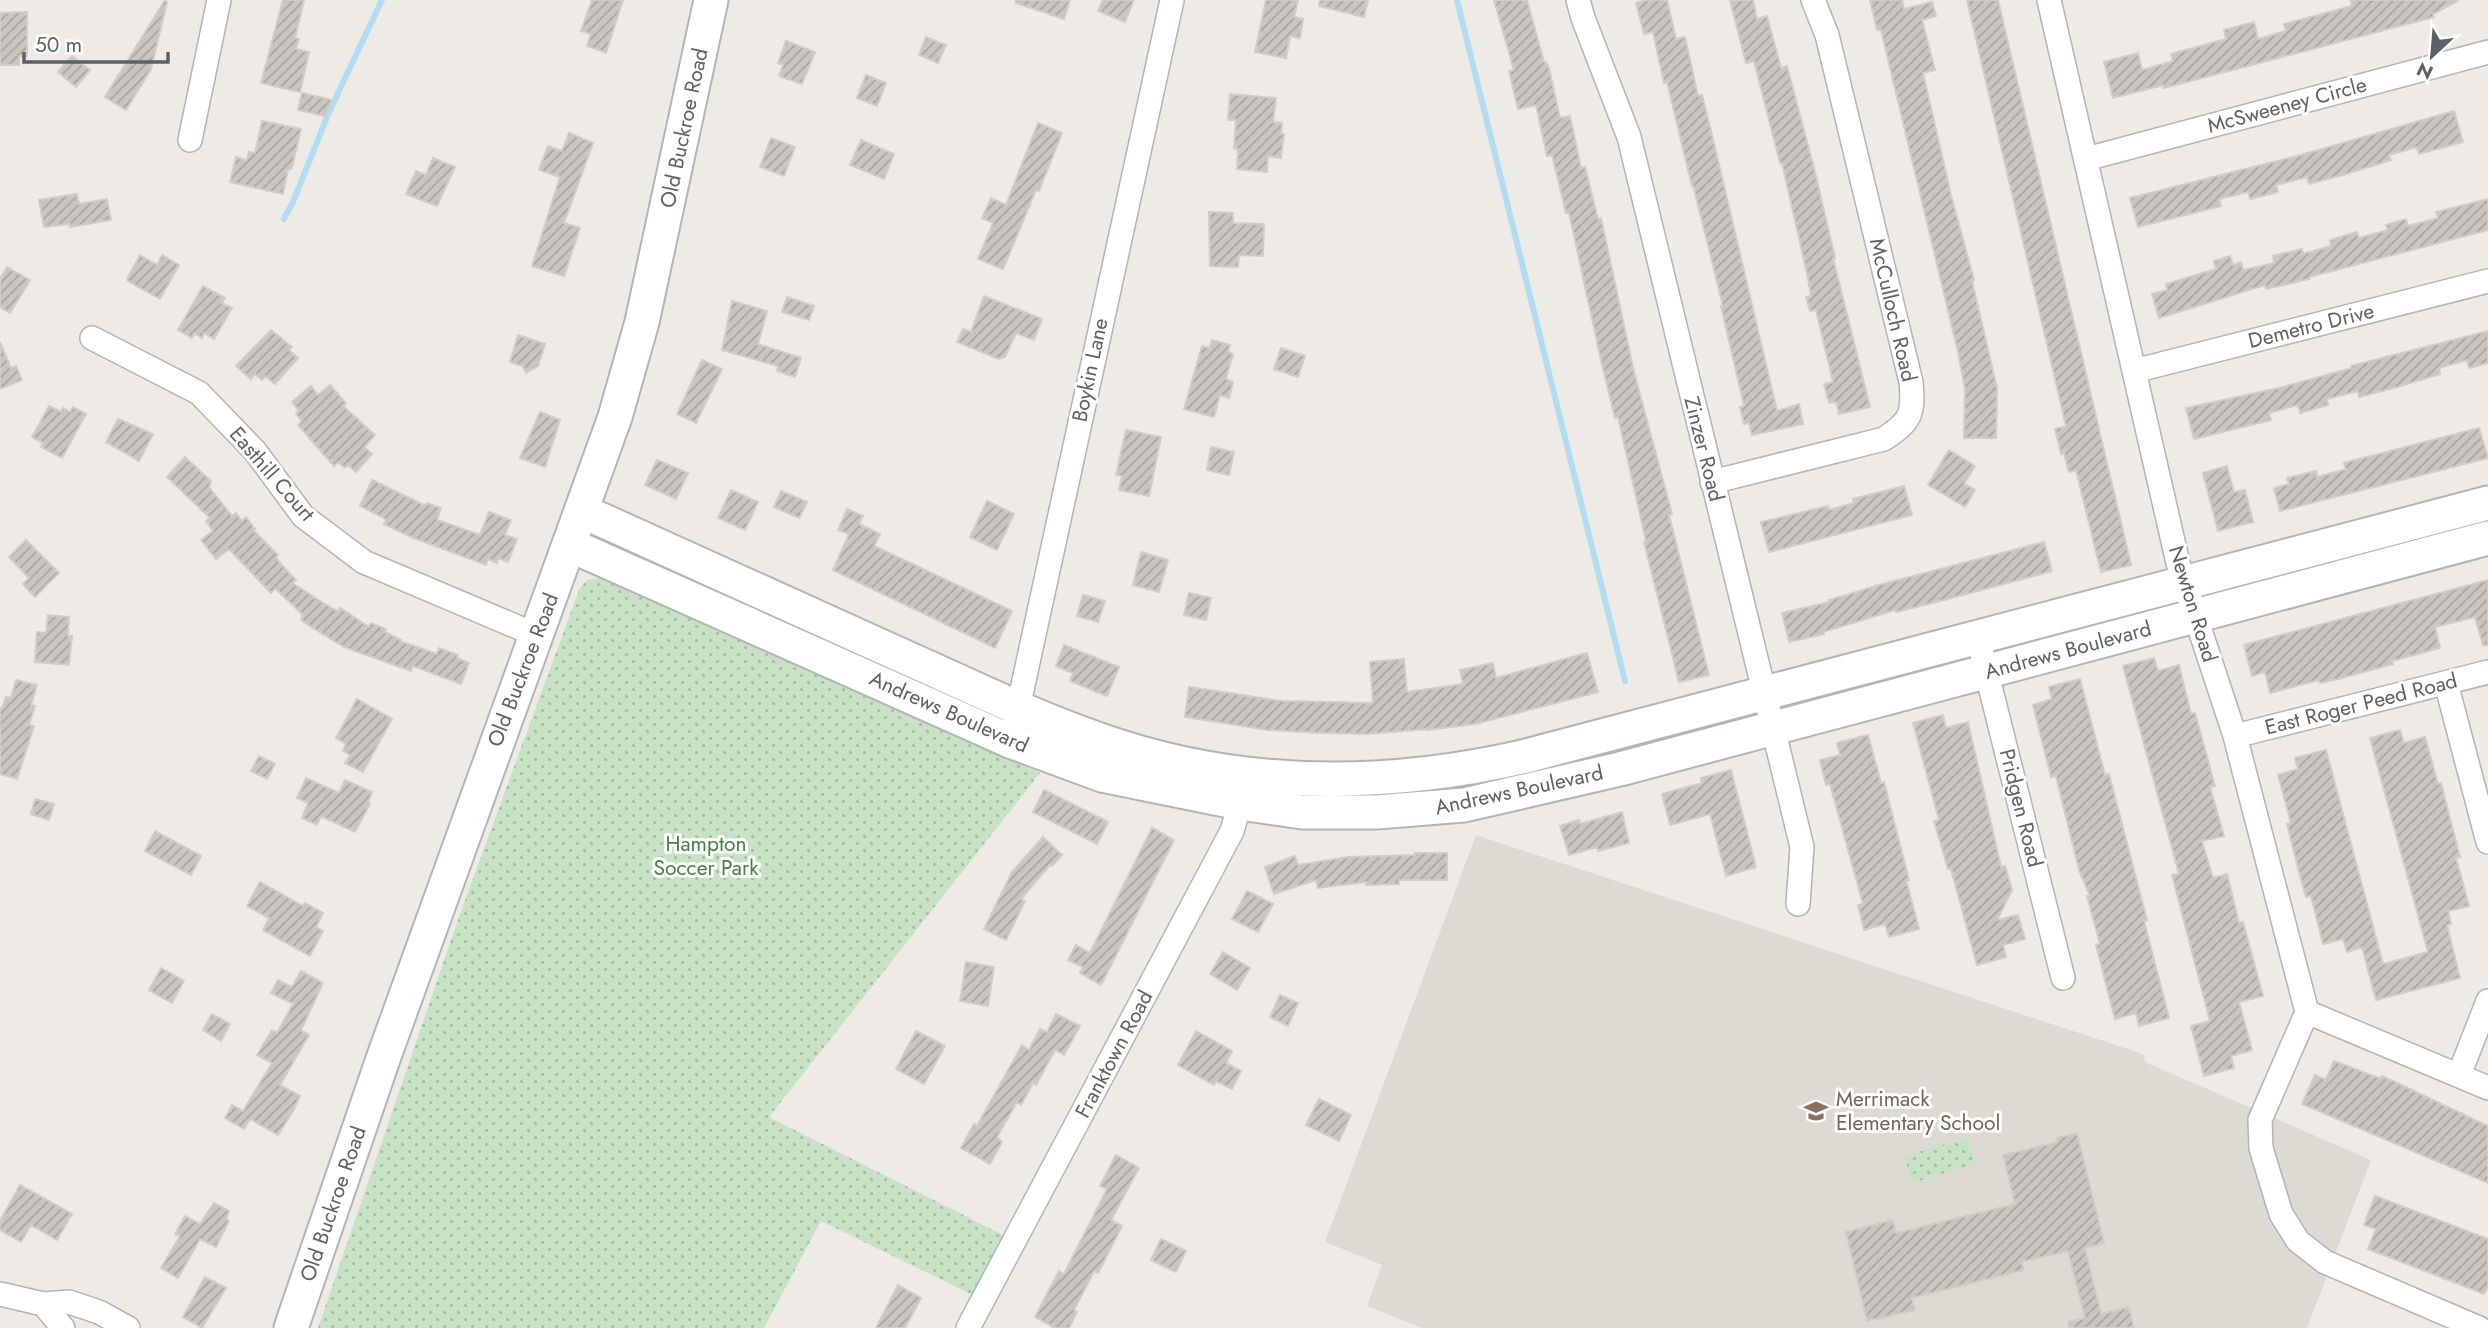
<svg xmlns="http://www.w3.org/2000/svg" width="2488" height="1328" font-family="Jost,sans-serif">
<defs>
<pattern id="park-dots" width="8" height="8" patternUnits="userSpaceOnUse" patternTransform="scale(1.75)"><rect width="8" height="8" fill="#c8e2c6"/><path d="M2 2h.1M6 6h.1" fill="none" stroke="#a6bba4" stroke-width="1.8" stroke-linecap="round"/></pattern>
<pattern id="building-hatch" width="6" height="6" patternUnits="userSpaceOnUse" patternTransform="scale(1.75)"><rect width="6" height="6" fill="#c9c6c2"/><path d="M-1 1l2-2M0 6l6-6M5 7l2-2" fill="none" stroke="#a6a4a1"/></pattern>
</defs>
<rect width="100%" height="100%" fill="#eeebe6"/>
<path fill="#dddad4" d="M1476,835L2143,1054L2145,1062L2371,1160L2307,1328H1422L1367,1306L1382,1265L1325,1242Z"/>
<path fill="url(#park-dots)" d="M603,577L1040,773L769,1117L1007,1237L975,1296L821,1221L764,1328H318L460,914L579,590L587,580Z
M1967,1138L1975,1164L1912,1183L1904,1156Z"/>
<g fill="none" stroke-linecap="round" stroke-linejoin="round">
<path stroke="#b0ddf4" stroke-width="6" d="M1457,0L1625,681
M284,219L293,202L330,110L382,0"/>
</g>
<path fill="url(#building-hatch)" stroke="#d2ccc5" stroke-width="2" d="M165,0L167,2L151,69L126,110L105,97Z
M283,0H304L295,38L299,39L296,49L309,52L300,92L261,83Z
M592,0H623L606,53L587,46L591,34L581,31Z
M1016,0H1070L1064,19L1016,3Z
M1103,0H1134L1125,22L1098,11Z
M1266,0H1298L1294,17L1303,19L1300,38L1290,36L1286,58L1255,52Z
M1320,0H1368L1364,17L1319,6Z
M1494,0H1527L1544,62H1546L1549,68L1560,118L1570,116L1581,168L1585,167L1598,219L1601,218L1634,372L1672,514L1669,515L1709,675L1679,682L1644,542L1646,541L1618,417L1615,418L1601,360L1569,213H1566L1552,155L1547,156L1536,105L1518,109L1509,71L1514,70Z
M1648,0H1667L1676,39L1685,37L1698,96L1702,95L1713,139L1777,411L1799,404L1803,424L1752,435L1749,423L1744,424L1740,407L1744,406L1721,306H1723L1693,185L1692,186L1667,82L1664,83L1653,32L1644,34L1636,3Z
M1730,0H1753L1757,19L1767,16L1781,68L1787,66L1814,168L1835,258H1833L1870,407L1839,414L1836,402L1829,403L1824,384L1833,382L1816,310L1810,311L1806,297L1811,296L1808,278L1782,163H1780L1754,61L1746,63Z
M1870,0H1902L1904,9L1932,2L1936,16L1922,20L1935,70L1923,73L1951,195L1974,280L1972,281L1997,388L1996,438H1964L1965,389L1958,352L1881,30H1877Z
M1967,0H1998L2131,565L2101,572L2076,470L2069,472L2064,453L2061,454L2055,429L2066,426Z
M2351,0H2459L2433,14L2434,17L2164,88L2163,85L2113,98L2104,62L2138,53L2142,70L2173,61L2171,54L2226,39L2224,30L2254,22L2258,39L2286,31L2284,24L2352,6Z
M27,12V56H19V65H0V13Z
M926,37L946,45L938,63L919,55Z
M786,41L815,52L802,84L779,76L783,65L778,63Z
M72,56L90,70L76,87L58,72Z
M866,75L886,83L877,106L857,98Z
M302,93L332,100L325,116L298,110Z
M1230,94L1276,98L1273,122L1282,123L1281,134H1284L1281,158L1268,156L1267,172L1237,169L1238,149L1234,148L1236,120H1228Z
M2454,111L2463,142L2419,154L2417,147L2389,155L2391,160L2343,175L2309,184L2307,177L2276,185L2278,192L2250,199L2248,192L2219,199L2221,206L2138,227L2130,198L2301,155Z
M262,121L301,129L292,168L288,170L283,194L230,182L236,157L247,160L249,152L255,153Z
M1038,123L1062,133L1039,191L1036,190L1003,269L978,259L993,223L982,218L991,198L1006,205Z
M569,133L593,143L564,223L580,228L564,276L532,266L560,177L539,170L548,146L562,151Z
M771,138L795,147L784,176L760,167Z
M861,140L894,154L884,179L850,165Z
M433,158L455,167L437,206L406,194L416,171L426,175Z
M77,194L79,204L107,199L111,220L70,227V224L44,227L39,200Z
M2488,199V230L2309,277V279L2266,289L2265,285L2159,318L2152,294L2167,290L2166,284L2216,269L2214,261L2230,256L2233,265L2241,262L2243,270L2274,263L2273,256L2302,249L2303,254L2331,246L2330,240L2357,232L2359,238L2388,230L2386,225L2406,219L2408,226L2438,218L2436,212Z
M1209,212L1233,213V223L1264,224L1263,256L1239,255L1238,267L1210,266Z
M140,255L157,265L162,255L179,265L160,299L128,281L127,279Z
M7,267L30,280L10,313L0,307V279Z
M203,286L225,298L222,303L232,308L214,339L204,333L202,338L194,333L192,338L178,330Z
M984,296L1042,319L1034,340L1016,333L1005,357L999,359L957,342L963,329L971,332Z
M787,297L814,306L809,320L782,312Z
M732,301L767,311L758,344L801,358L795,377L777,371L778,366L722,350Z
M271,330L292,347L289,350L298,358L275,384L265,376L262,380L255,374L251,379L236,366Z
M2488,331V363L2469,368L2467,360L2439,368L2440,374L2394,388L2359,397L2358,391L2327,399L2328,405L2300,413L2298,405L2269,413L2271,420L2194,439L2186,408L2279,388L2352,368L2351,366Z
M518,335L545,344L538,366L526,373L523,366L510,362Z
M1212,340L1230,345L1228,352L1233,354L1226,379L1233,382L1229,398L1220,395L1214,417L1184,409L1202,346L1210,348Z
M0,342L11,368L16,366L22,380L0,389Z
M1281,348L1305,356L1298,377L1274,369Z
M702,360L722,369L696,423L677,414Z
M330,385L346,403L343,406L375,435L364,447L372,454L356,472L348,465L345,468L338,462L334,466L298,425L302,421L296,414L299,411L292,402L311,386L318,395Z
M49,406L61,412L63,408L70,412L73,407L86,414L62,458L41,447L43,443L32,437Z
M540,412L560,420L545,467L520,458Z
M118,419L153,434L139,461L106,442Z
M2479,428L2488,458L2280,511L2274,488L2289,484L2287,478L2316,471L2317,477L2346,469L2344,463Z
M1126,430L1161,437L1149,496L1119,490L1122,476L1116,475Z
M1211,447L1234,452L1229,475L1207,470Z
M1949,450L1975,466L1964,484L1975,490L1965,507L1928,485Z
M185,457L211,481L209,487L232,516L236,513L242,521L246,517L255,529L253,530L278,555L276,557L279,562L296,580L292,583L333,609L338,611L340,608L369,627L371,623L386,629L385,632L401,640L400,641L437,654L439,648L458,655L457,658L469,663L461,684L413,666L411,671L344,647L305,623L301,619L303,615L275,588L271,593L229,549L216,559L201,540L213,531L206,521L210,518L167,477Z
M657,460L688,473L676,499L645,485Z
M2227,466L2234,492L2245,490L2253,522L2218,531L2203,473Z
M372,480L426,506L427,503L441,508L437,520L480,535L489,512L511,520L505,535L517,539L508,562L498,558L497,563L488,559L486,565L411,537L384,524L386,520L382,517L360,506Z
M1904,486L1912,515L1769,552L1761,522L1828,506L1829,510L1854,503L1853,499Z
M731,490L758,502L745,530L718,518Z
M781,491L807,502L799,518L774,507Z
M987,501L1014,514L997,550L970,537Z
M847,509L863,516L859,524L880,534L874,546L1012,611L995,648L833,570L849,534L838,530Z
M26,540L59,573L35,597L23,584L29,578L9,557Z
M2044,542L2052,571L1948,599L1896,612L1895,610L1823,632L1824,634L1789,642L1782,613L1830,602L1829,600L1879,585Z
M1141,552L1168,560L1159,592L1133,585Z
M2488,580V645H2483L2475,617L2435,627L2440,648L2392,661L2393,664L2334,680L2320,683L2319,680L2270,693L2265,672L2252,676L2244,645Z
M1189,593L1211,598L1206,620L1184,615Z
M1083,595L1105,601L1098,622L1077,616Z
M48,615L69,617L68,636H72L69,665L35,662L37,632L46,633Z
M1064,645L1119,667L1107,696L1070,681L1073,673L1056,666Z
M1587,653L1598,692L1475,724L1427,730V729L1368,734L1320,733L1268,730L1185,717L1189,687L1281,701L1373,703L1370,662L1404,659L1407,692L1463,684L1460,670L1493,663L1496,678Z
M2154,658L2158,671L2179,665L2191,714L2195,713L2215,786L2210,787L2224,836L2202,841L2213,878L2227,874L2239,923L2243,922L2263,996L2239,1002L2252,1050L2231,1056L2234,1068L2204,1076L2191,1026L2210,1021L2172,875L2179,874L2123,666Z
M2080,679L2105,775L2109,774L2147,920L2144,921L2169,1018L2139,1026L2136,1013L2115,1019L2096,945L2100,944L2087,896H2090L2079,870L2056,776L2051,777L2033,705L2052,699L2049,687Z
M16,680L37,685L31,705L35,706L29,725L34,726L17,779L0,774V708L2,709L6,697L11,698Z
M357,699L392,719L363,772L345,763L350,755L343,751L346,744L336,738Z
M1943,715L1946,728L1968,722L2001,867L2005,866L2012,890L1997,920L2018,915L2025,939L2003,945L2006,957L1977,965L1951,869H1948L1934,821L1939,820L1913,723Z
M2400,730L2404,743L2425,737L2438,784L2441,783L2460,857L2456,858L2469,906L2448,911L2451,924L2447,925L2460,978L2376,1000L2362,947L2347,952L2343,939L2323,944L2311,896L2306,897L2299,872L2287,824L2291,823L2278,775L2298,769L2295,758L2326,750L2383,964L2428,952L2370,738Z
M1868,735L1881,783L1884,782L1909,880H1906L1919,929L1889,937L1885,924L1864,930L1858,905L1863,904L1830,784L1826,785L1820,760L1840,755L1837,743Z
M259,756L275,764L267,779L251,771Z
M1731,770L1756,867L1726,876L1710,814L1670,825L1662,794L1702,783L1701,778Z
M306,778L339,793L345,780L372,792L368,803L370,804L355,832L321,816L317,825L302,818L308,803L297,798Z
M1044,790L1108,822L1097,844L1033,812Z
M35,799L54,804L49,820L31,814Z
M1622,812L1629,843L1598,851L1597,847L1569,855L1560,826L1579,820L1580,824Z
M1152,828L1174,840L1101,985L1080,973L1083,967L1068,960L1076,945L1090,953Z
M155,831L201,856L191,875L145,851Z
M1043,837L1062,855L1052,866L1050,865L1021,899L1025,901L1006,940L984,929L1012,872Z
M1415,853H1447V880H1399V884L1366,885V882L1318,888L1316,880L1274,894L1265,867L1295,856L1298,865L1348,857L1415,855Z
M260,882L303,906L305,903L323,913L316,927L323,931L310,956L263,930L269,918L247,906Z
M1247,891L1273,904L1258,932L1232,919Z
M1223,952L1250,968L1237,990L1210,974Z
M966,962L994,967L988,1006L960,1001Z
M161,968L184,981L172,1003L149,990Z
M301,971L323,983L301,1030L309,1035L280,1085L300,1096L292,1113L278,1135L250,1119L244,1129L225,1118L232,1105L243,1111L272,1063L257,1055L272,1030L277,1033L293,1004L271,993L278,980L292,987Z
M1280,995L1298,1003L1288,1026L1270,1017Z
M212,1014L230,1024L221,1041L203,1030Z
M1056,1014L1080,1026L1064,1055L1055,1050L1036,1085L1033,1083L1021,1105L1017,1102L997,1137L1002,1142L990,1164L961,1148L974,1124L977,1126L1022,1045L1029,1050L1040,1029L1047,1032Z
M916,1031L945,1046L924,1084L896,1069Z
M1196,1031L1232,1051L1226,1063L1241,1071L1232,1089L1216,1081L1214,1085L1178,1065Z
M2334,1061L2381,1079L2382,1076L2395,1082L2488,1126V1183L2302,1104L2315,1075L2326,1080Z
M1319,1099L1351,1115L1339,1141L1306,1125Z
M2077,1133L2104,1243L2085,1248L2101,1314L2129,1307L2134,1328H2069L2068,1322L2085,1318L2068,1251L2021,1262L2024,1270L1912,1298L1915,1310L1867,1321L1846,1232L1893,1220L1896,1233L2015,1204L2003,1155L2058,1142L2057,1138Z
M1116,1155L1139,1168L1111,1220L1122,1226L1098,1273L1094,1271L1074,1310L1077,1312L1069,1328H1055L1035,1317L1059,1271L1064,1274L1107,1189L1100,1186Z
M20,1185L72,1214L57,1240L31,1225L21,1242L0,1230V1221Z
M2375,1196L2488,1239V1286L2484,1294L2368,1249L2376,1229L2364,1225Z
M214,1203L229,1211L226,1219L229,1221L216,1247L200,1239L178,1278L161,1268L180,1236L175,1234L185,1216L200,1224Z
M1161,1239L1186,1251L1176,1272L1151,1260Z
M205,1277L226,1288L202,1328L183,1317Z
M898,1285L921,1298L905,1328H876Z"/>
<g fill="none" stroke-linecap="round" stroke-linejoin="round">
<g stroke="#b1b3b6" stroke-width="26">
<path id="street" d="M1578,0L1583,18L1629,137L1802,847L1798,904
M2049,0L2178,563L2235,736L2307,1012
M190,140L219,0
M2086,159L2488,52
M92,338L199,393L255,451L303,516L364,562L536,635
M2134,371L2488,281
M1712,482L1884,439C1911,421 1914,414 1911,382L1827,35L1813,0
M1978,638L2063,978
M2446,683L2488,842
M1015,722L1172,0
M2235,736L2488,672
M2307,1012L2260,1120L2261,1148L2281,1214L2298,1241L2325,1262L2479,1328
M2307,1012L2488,1088
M2459,1075L2488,1001
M0,1294L43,1304L69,1302L99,1312L128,1328
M43,1304L63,1328
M968,1328L1232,831L1240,803L1241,791"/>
</g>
<g stroke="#b2b5b8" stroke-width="37">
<path id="secondary" d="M582,511C687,558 791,606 896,653C964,683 1030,716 1100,740C1239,789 1380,789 1522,757L2488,503
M570,545L1010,741L1102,775L1240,803L1302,812H1377L1464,805L1620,769L2488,538
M291,1328L383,1059L615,417L642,322L711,0"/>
</g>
<use href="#street" stroke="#fff" stroke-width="23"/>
<use href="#secondary" stroke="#fff" stroke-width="33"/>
</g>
<defs>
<g id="school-bare" transform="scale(1.89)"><path d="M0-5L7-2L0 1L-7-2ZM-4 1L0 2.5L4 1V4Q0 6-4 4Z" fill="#8d6e63" stroke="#fff" stroke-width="2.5" paint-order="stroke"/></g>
</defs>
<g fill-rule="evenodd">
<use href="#school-bare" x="1816" y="1111"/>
</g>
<g text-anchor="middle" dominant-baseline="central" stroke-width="6" stroke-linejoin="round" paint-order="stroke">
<g font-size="21" fill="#5d6164" stroke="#fff">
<text transform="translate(2287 105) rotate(-15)">McSweeney Circle</text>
<text transform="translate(684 128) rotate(-78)">Old Buckroe Road</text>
<text transform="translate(1893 310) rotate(77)">McCulloch Road</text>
<text transform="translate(2311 326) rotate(-14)">Demetro Drive</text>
<text transform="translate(1090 370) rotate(-78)">Boykin Lane</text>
<text transform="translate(1704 449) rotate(76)">Zinzer Road</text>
<text transform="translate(272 474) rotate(49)">Easthill Court</text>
<text transform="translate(2193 604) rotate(73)">Newton Road</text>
<text transform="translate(2068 650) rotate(-15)">Andrews Boulevard</text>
<text transform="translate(523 670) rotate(-69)">Old Buckroe Road</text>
<text transform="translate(2361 704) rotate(-14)">East Roger Peed Road</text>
<text transform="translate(949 712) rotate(24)">Andrews Boulevard</text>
<text transform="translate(1519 790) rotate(-12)">Andrews Boulevard</text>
<text transform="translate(2021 808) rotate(76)">Pridgen Road</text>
<text transform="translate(1114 1054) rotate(-62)">Franktown Road</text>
<text transform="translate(333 1204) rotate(-71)">Old Buckroe Road</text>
</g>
<g font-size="21" fill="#448041" stroke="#fff">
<text x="706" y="844">Hampton<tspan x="706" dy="24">Soccer Park</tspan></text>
</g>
<g font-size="21" fill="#785e54" stroke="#fff" text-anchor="start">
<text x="1836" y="1099">Merrimack<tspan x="1836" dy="24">Elementary School</tspan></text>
</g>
</g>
<g transform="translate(2432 56) rotate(206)" stroke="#ffffff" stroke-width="5" paint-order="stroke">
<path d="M0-5L12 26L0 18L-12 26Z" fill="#5d6164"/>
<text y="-10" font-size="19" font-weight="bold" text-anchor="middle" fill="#5d6164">N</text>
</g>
<path d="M24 52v10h144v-10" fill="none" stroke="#5d6164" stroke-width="3.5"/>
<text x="35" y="52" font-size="21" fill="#5d6164" stroke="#ffffff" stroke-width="5" paint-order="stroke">50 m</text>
</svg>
